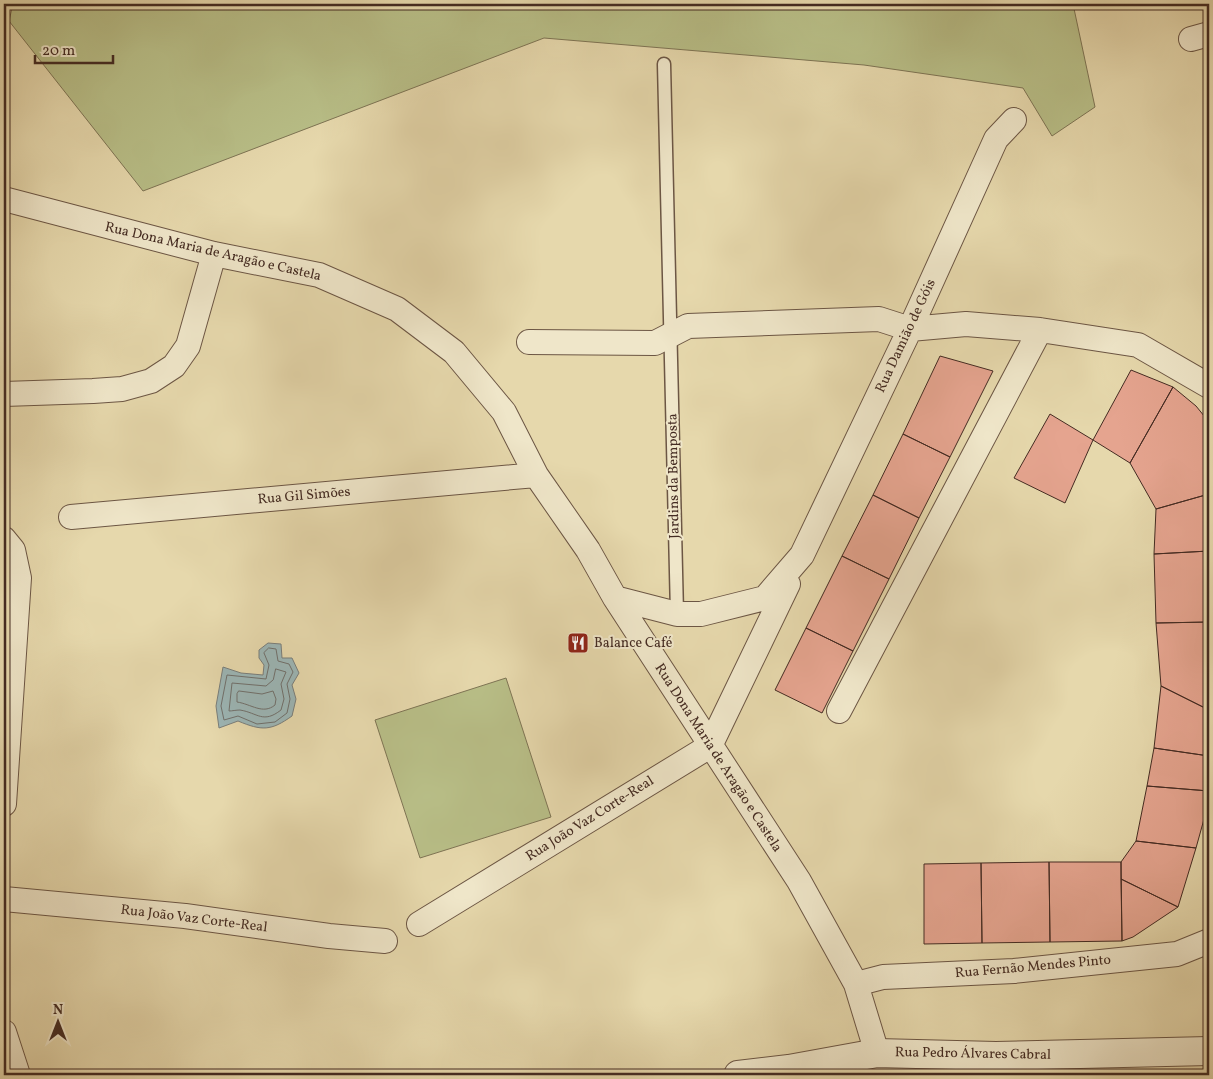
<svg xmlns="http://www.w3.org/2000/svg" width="1213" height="1079" font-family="Vollkorn,serif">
<rect width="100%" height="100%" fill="#e6d8ac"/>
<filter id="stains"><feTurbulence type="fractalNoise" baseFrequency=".004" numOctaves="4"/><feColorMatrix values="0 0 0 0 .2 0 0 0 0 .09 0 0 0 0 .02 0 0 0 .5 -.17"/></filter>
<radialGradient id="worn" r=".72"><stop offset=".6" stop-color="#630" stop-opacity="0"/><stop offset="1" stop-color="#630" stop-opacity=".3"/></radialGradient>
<path fill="#b8be87" stroke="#7e7454" d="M13,4H1073L1095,107L1052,136L1023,88L864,65L544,38L143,191L9,21Z
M506,678L551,817L420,858L375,720Z"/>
<path fill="#9cb6b6" stroke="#797e7b" d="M268,643L281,644L282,658H292L299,673L292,685L296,699L292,716C271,731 262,731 238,721L219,728L216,706L223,667L241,673L263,675L264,665L259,658V650Z"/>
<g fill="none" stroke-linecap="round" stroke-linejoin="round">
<path stroke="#70706c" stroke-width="1" d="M269,648L276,649L278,661L289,664L293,672L287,684L290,699L287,713L275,722L257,724L238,716L224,720L221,706L227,675L266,679L269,665L264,653Z
M276,669L286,672L281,684L284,699L281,710C263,724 258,713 240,710C236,710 232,711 229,711L232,683L266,686L273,680Z
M239,691L262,694L273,691L276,699L275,705C263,715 251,704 237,702V694Z"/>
</g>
<path fill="#e5a48f" stroke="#442b22" d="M940,356L993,371L950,457L903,434Z
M1131,370L1173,387L1130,463L1093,440Z
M1173,387L1196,406L1209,422V494L1156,509L1130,463Z
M1050,414L1093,440L1065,503L1014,478Z
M903,434L950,457L919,518L873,495Z
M1209,494V551L1154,554L1156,509Z
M873,495L919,518L889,579L842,556Z
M1209,551V622L1156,623L1154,554Z
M842,556L889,579L853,651L806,628Z
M1209,622V710L1161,686L1156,623Z
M806,628L853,651L822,713L775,690Z
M1161,686L1209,710V756L1154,748Z
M1154,748L1209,756V791L1147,786Z
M1147,786L1209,791V801L1196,848L1136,841Z
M1136,841L1196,848L1178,907L1121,879V862Z
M1049,862L1050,942L982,943L981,863Z
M1049,862H1121L1122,941L1050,942Z
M981,863L982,943L924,944V864Z
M1121,879L1178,907L1133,937L1122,941Z"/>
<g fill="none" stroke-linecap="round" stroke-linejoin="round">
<g stroke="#6c5644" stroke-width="15">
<path id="service" d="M664,64L677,614"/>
</g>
<g stroke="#6c5644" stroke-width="26">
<path id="minor" d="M1191,39L1209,34
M4,199L214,254L319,275L397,309L454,352L504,412L536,475L588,550L615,598L799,881L856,984L877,1053
M529,342L655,343L688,326L879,319L910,329L966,324L1040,330L1138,345L1209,386
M4,394L93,391L122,389L151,381L174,366L188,346L214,254
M71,517L536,475
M4,539L13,550L19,578L4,804
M615,598L677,614H701L765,598L802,555L910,329L996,139L1014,120
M839,711L1040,330
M4,899L185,916L329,936L385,941
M419,924L710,746L788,584
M856,984L883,977L1014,971L1177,954L1209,941
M4,1032L18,1075"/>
</g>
<g stroke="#6c5644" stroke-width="30">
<path id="tertiary" d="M738,1075L789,1069L877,1053L996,1056L1209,1051"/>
</g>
<use href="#service" stroke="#efe6c9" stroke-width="12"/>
<use href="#minor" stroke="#efe6c9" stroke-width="24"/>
<use href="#tertiary" stroke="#efe6c9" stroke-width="28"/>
</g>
<defs>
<g id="restaurant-square" transform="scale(1.125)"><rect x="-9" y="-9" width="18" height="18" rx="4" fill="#8f2418" stroke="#efe6c9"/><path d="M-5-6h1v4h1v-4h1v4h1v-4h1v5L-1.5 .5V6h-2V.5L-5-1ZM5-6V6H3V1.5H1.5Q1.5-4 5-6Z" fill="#fff"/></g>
</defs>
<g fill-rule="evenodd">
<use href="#restaurant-square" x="578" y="643"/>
</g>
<g text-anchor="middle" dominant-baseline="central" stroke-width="4" stroke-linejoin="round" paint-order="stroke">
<g font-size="14" fill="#442b22" stroke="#efe6c9">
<text transform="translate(213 252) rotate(13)">Rua Dona Maria de Aragão e Castela</text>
<text transform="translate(906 336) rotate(-65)">Rua Damião de Góis</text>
<text transform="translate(674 476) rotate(-91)">Jardins da Bemposta</text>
<text transform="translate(304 496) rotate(-5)">Rua Gil Simões</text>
<text transform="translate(718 758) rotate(57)">Rua Dona Maria de Aragão e Castela</text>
<text transform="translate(590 819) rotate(-32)">Rua João Vaz Corte-Real</text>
<text transform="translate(194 919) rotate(7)">Rua João Vaz Corte-Real</text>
<text transform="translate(1033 967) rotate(-5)">Rua Fernão Mendes Pinto</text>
<text transform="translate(973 1054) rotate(1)">Rua Pedro Álvares Cabral</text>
</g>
<g font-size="14" fill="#442b22" stroke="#efe6c9" text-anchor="start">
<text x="594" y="643">Balance Café</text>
</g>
</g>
<rect width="1213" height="1079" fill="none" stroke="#e6d8ac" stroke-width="20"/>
<rect x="5" y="5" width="1203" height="1069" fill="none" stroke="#442b22" stroke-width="2.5"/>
<rect x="10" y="10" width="1193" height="1059" fill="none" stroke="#442b22"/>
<g transform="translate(58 1022)" stroke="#efe6c9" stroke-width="4" paint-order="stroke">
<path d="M0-4L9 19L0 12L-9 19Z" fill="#442b22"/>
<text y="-8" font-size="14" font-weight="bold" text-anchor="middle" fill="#442b22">N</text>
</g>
<path d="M35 55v8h78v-8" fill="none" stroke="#442b22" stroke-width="2.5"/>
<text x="42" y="55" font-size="15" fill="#442b22" stroke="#efe6c9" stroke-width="4" paint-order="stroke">20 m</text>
<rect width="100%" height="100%" filter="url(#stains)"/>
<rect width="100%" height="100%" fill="url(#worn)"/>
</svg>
